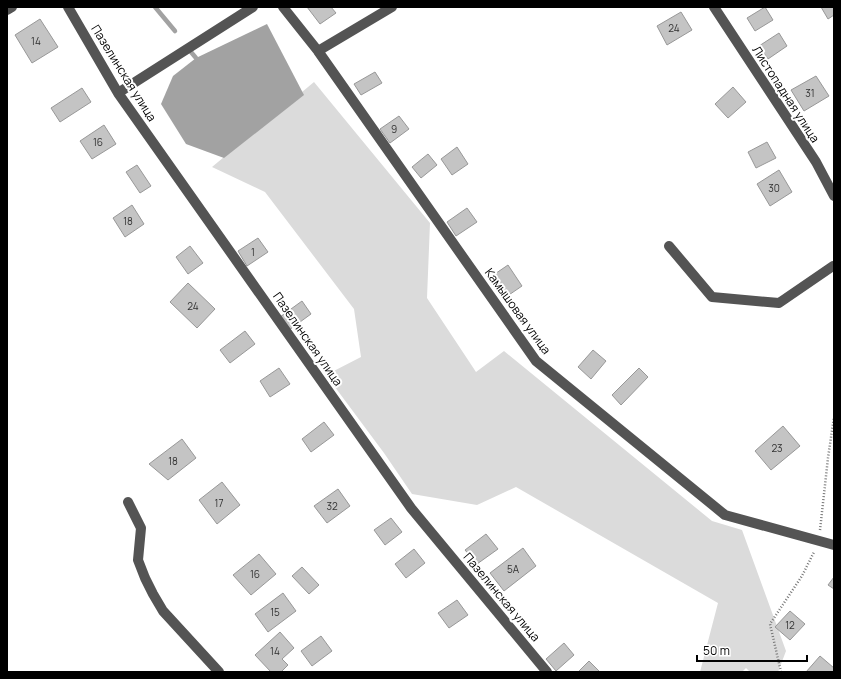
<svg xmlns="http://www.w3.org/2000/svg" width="841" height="679" font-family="Manrope,sans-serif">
<rect width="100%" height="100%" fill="#fff"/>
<path fill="#dbdbdb" d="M314,82L430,223L427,298L476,372L504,351L712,521L742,530L786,651L778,672H750L746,668L742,672H700L718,603L516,487L477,505L412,494L384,453L326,375L361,357L354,309L265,192L212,167Z"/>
<path fill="#a2a2a2" d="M267,24L304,95L224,158L186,144L161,104L173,76L196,58Z"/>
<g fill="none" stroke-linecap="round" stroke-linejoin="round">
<path stroke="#a2a2a2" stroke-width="4.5" d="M155,7L175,31
M191,52L196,58"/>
</g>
<path fill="#c4c4c4" stroke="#989898" d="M307,7H331L336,13L320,24Z
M765,7L773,20L755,31L747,18Z
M821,7H834V15L828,19Z
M681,12L692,30L667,45L657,26Z
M40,19L58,47L32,63L15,35Z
M779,33L787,46L768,59L759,46Z
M375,72L382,83L361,95L354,84Z
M816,76L829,96L804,111L791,90Z
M733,87L746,102L728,118L715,104Z
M82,88L91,102L60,122L51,108Z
M399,116L409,129L390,143L380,129Z
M104,125L116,144L92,159L80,141Z
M767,142L776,158L756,168L748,152Z
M457,147L468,164L452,175L441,159Z
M428,154L437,165L421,178L412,167Z
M137,165L151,186L140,193L126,172Z
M779,170L792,192L770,206L757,184Z
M132,205L144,224L125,237L113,218Z
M467,208L477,222L456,236L447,222Z
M258,238L268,252L247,266L238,251Z
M190,246L203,263L188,274L176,257Z
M508,265L522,286L503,299L489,278Z
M188,283L215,309L197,328L170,302Z
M302,301L311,314L289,330L280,317Z
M245,331L255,344L230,363L220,350Z
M593,350L606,361L591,379L578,367Z
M279,368L290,384L270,397L260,381Z
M639,368L648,377L621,405L612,395Z
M324,422L334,435L311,452L302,439Z
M783,426L800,446L771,470L755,451Z
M182,439L196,458L168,480L149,464Z
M222,482L240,505L217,524L199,500Z
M338,489L350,506L327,523L314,506Z
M391,518L402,532L385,545L374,530Z
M486,534L498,549L477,564L465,550Z
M523,548L536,566L504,591L490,573Z
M414,549L425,563L406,578L395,564Z
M259,554L276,574L251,595L233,575Z
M302,567L319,585L309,594L292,576Z
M834,577V589L828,585Z
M283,593L296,611L268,632L255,614Z
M457,600L468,615L449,628L438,613Z
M790,611L805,624L790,640L775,627Z
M280,632L294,648L282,659L288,665L281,672H271L255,655Z
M321,636L332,651L312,666L301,651Z
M564,643L574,655L556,671L546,659Z
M820,656L834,668V672H806Z
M589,661L600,672H578Z"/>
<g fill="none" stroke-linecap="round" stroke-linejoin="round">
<path stroke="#767676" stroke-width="2.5" stroke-dasharray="1 2" stroke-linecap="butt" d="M820,530L828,458L834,417
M781,672L770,624L802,576L814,552"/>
<path stroke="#545454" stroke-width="10" d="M68,7L118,93L411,508L547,672
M283,7L318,51L536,361L725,515L834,545
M714,7L816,162L834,196
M7,10L12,7
M318,51L392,7
M118,93L253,7
M669,246L712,297L779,303L833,266
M128,502L141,528L138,560L145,578L153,594L163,611L219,672"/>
</g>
<g text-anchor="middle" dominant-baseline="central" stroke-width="4" stroke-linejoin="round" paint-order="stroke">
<g font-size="10" fill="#313131">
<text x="674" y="28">24</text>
<text x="36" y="41">14</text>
<text x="810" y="93">31</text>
<text x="394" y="129">9</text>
<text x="98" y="142">16</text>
<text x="774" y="188">30</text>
<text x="128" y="221">18</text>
<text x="253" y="252">1</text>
<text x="193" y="306">24</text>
<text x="777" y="448">23</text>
<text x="173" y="461">18</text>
<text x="219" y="503">17</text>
<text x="332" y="506">32</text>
<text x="513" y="569">5А</text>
<text x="255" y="574">16</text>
<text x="275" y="612">15</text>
<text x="790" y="625">12</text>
<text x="275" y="651">14</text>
</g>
<g font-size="12" fill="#000" stroke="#fff">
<text transform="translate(124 73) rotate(58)">Пазелинская улица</text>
<text transform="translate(786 94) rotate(57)">Листопадная улица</text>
<text transform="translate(518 311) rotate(54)">Камышовая улица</text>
<text transform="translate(308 339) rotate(55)">Пазелинская улица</text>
<text transform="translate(502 597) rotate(50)">Пазелинская улица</text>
</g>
</g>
<rect width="841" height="679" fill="none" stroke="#000000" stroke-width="16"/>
<path d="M697 655v6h110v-6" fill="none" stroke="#000000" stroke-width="2"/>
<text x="703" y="655" font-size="12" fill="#000000" stroke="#ffffff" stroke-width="3" paint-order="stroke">50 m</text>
</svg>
